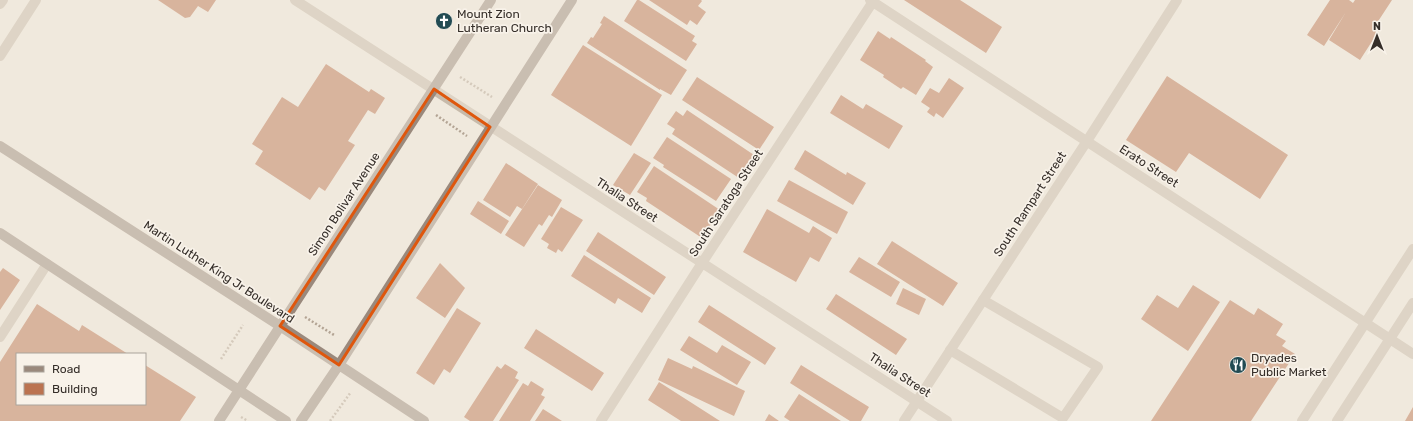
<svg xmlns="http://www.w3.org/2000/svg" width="1413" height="421" font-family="Rubik,sans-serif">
<rect width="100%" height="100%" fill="#f0e9dd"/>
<path fill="#bb7350" d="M158,0H216L208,12L198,6L190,17L185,18Z
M637,0H639L695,36L692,41L697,44L686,61L624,21Z
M649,0H701L702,1L698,6L706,12L697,25L690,20L687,25Z
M904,0H960L1002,27L986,53Z
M1330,0H1349L1353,3L1355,0H1392L1375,26L1380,29L1360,60L1329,40L1346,12L1324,46L1307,35Z
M604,16L687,70L671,95L660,89V90L587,43L591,37L593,38L602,24L600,23Z
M878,31L890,39L891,37L926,60L925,61L933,67L916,95L903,87L901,89L883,77L884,75L860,60Z
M583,45L662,95L631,146L551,95Z
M326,64L369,92L371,89L385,98L375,114L368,110L348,141L355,145L325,191L319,187L310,200L255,164L263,151L252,144L282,97L298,107Z
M1167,76L1288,155L1260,199L1189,153L1176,172L1126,140Z
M697,77L774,127L759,150L682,100Z
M949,78L964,88L943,118L936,113L934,117L927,112L930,108L921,102L930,88L939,93Z
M841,95L863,109L866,104L903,126L889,149L830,113Z
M687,110L757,157L742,180L672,134L675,129L667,124L676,111L683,116Z
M667,137L731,179L716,201L663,167L664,165L653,158Z
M805,150L846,175L847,172L866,183L853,205L794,169Z
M634,153L651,163L630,195L613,185Z
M506,163L538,184L522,209L517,206L510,217L483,200Z
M654,166L720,210L702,238L646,201L647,198L637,192Z
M789,180L848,212L837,234L777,201Z
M538,185L562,200L552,217L549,215L542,226L539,224L524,247L505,235Z
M478,201L509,221L501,234L470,214Z
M561,207L583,220L562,252L558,249L556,253L547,248L549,244L541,239Z
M767,209L809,233L813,226L832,238L819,262L810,257L796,282L743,252Z
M598,232L666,277L654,295L586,251Z
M892,241L958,283L943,306L877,264Z
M584,255L651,298L642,313L618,298L615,304L571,276Z
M859,257L900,282L891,297L849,272Z
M440,263L465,288L445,318L416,298Z
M3,268L20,280L0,310V272Z
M1193,285L1220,302L1188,351L1141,319L1157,295L1178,308Z
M903,288L926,299L919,315L896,304Z
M836,294L907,339L896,355L826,309Z
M1230,300L1254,315L1258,308L1283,324L1276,335L1286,341L1282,346L1295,354L1251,421H1151Z
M37,304L79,331L82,325L128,354H17V404H145V365L196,397L180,421H0V362Z
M709,305L776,348L765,365L698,322Z
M457,308L481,323L450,373L444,369L434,385L416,373Z
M536,329L604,373L592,391L524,348Z
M689,336L717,353L722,345L751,362L737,385L680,350Z
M668,358L692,369L693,366L745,391L734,416L658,380Z
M505,364L518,372L515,378L519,380L493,421H470L464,417L497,366L501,369Z
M801,365L869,407L861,421H850L790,383Z
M531,381L544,389L541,395L545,397L530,421H499L523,383L528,386Z
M659,382L720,421H681L648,400Z
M799,394L841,421H790L784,417Z
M1413,407V421H1405Z
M543,409L562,421H535Z
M769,414L779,421H765Z"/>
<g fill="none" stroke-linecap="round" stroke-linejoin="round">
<path stroke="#b3a494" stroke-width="2.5" stroke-dasharray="2 2" stroke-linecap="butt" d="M460,77L492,97
M436,115L467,136
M305,317L334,335
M221,359L243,325
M241,417L248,421
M330,421L351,392"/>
<path stroke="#c7baaa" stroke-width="10" d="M0,337L47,264
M950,350L1063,418L1098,367L983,300"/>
<path stroke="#c7baaa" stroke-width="10" d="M295,0L947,421
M870,0L1413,354
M0,4L3,0
M0,56L36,0
M601,421L702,263L874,0
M904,421L1087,141L1177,0
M1302,421L1413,249
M1337,421L1413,303"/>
<path stroke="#9a897c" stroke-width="10" d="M0,146L280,326L424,421
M0,233L286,421
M219,421L491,0
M301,421L339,365L572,0"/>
</g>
<path d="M0 0H1413V421H0ZM434,89L490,127L339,365L280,326Z" fill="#f0e9dd" fill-opacity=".55" fill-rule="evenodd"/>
<path fill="none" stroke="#df570d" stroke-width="3" stroke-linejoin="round" d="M434,89L490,127L339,365L280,326Z"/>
<defs>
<g id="church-disc" transform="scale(0.9)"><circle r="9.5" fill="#224b53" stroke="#f8f2e9"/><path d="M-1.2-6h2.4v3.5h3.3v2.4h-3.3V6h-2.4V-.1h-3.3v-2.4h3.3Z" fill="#fff"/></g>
<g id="restaurant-disc" transform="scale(0.9)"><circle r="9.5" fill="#224b53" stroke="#f8f2e9"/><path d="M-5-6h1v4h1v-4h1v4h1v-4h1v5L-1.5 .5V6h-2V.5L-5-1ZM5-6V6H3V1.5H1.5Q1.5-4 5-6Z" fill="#fff"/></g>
</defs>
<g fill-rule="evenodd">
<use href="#church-disc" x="444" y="21"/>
<use href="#restaurant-disc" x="1238" y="365"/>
</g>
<g text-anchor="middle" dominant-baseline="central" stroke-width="3.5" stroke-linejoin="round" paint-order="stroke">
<g font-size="12" fill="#352e29" stroke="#f8f2e9" text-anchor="start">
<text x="457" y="14">Mount Zion<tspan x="457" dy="14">Lutheran Church</tspan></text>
<text x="1251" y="358">Dryades<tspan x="1251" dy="14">Public Market</tspan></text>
</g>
<g font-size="12" fill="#352e29" stroke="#f8f2e9">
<text transform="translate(1149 166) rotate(33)">Erato Street</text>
<text transform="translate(627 200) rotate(33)">Thalia Street</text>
<text transform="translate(726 203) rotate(-57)">South Saratoga Street</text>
<text transform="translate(344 204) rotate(-57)">Simon Bolivar Avenue</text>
<text transform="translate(1030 204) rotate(-57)">South Rampart Street</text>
<text transform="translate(219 272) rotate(33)">Martin Luther King Jr Boulevard</text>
<text transform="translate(900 375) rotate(33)">Thalia Street</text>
</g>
</g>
<rect x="16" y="353" width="130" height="52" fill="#f8f2e9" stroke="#aaa49c"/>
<rect x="24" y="366" width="20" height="6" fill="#9a897c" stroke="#aaa49c"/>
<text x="52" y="373" font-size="12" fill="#352e29">Road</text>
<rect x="24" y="383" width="20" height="12" fill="#bb7350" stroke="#aaa49c"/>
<text x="52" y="393" font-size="12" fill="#352e29">Building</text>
<g transform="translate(1377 36)" stroke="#f8f2e9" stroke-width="3" paint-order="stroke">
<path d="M0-3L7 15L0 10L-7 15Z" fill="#352e29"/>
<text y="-6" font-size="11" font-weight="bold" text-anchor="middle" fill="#352e29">N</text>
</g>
</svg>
